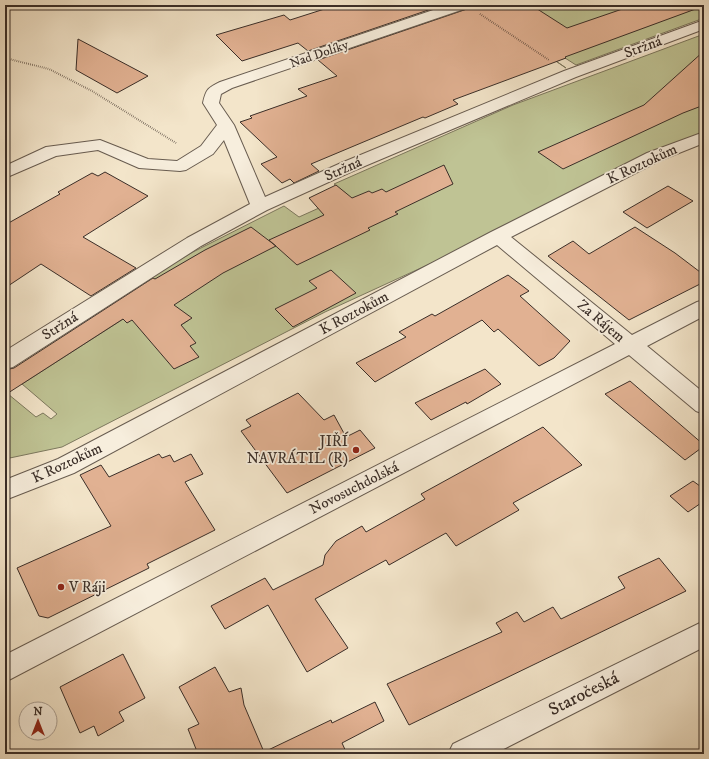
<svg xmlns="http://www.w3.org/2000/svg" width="709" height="759" font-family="'IM FELL DW Pica',serif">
<rect width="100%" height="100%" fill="#f3e5ca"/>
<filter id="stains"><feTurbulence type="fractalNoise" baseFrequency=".005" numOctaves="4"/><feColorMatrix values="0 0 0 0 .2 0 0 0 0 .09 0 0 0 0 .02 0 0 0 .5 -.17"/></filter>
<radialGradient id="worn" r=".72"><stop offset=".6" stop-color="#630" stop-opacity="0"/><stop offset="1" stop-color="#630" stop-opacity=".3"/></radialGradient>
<path fill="#bfc394" stroke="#7c785e" d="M485,5H704V18L576,65L565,58L556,61L566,68L477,8Z
M704,34V138L325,312L62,447L5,459V396L8,394L36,417L43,413L51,419L57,414L22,384L145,305L175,329L189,320L143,281L193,252L284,206L299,217L348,195L334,184L513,105Z"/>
<path fill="#e1b192" stroke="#3a2e28" d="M337,5H443L308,51L298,43L242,61L216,35L284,15L290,20Z
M470,5H531L567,28L634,5H701V7L565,57L566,58L453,100L458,104L425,118L423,117L311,164L319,171L294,183L290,179L282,183L261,164L277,157L240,122L252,118L250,116L307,96L298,89L337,76L318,60L467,9Z
M78,39L148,76L117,93L76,70Z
M704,51V105L683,113L563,169L538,152L644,105Z
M444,165L453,184L395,212L398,214L368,228L370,230L297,265L269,240L324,215L309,198L336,185L352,198L369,191L372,193L382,189L386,192Z
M105,172L148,196L83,237L136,268L91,296L41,264L5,288V225L60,194L58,192L92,173L98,176Z
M668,186L693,201L647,228L623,212Z
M251,227L276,246L223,273L174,305L192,318L181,325L196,343L190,346L199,357L174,369L132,320L127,323L123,319L5,395V370L14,368L153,278L155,279L205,250Z
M635,227L675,253L704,275V282L629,320L548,256L573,241L589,254Z
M331,270L356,293L293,327L275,309L317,288L309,281Z
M508,275L529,291L520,296L570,341L554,358L539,366L498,329L494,332L482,320L375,382L356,363L406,337L399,332L432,314L435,316Z
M485,369L501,384L467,404L466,402L431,420L415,403Z
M630,381L704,445V446L685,460L605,394Z
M298,393L324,420L334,415L346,437L360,430L375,448L287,493L241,431L251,426L246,420Z
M543,427L582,465L513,503L519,510L456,546L446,533L389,565L386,560L315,599L348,648L307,672L268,605L225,629L211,606L265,578L273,590L323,565L325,555L336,541L362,526L366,532L425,499L421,494Z
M159,454L162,458L170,455L174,462L191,454L203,474L185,482L215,530L147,564L149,568L48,618L39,616L17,568L111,526L80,475L101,465L109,477Z
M693,481L704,489V501L688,512L670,496Z
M659,558L686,591L409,725L387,684L502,632L496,623L517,612L524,622L553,607L561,619L625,588L618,577Z
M123,654L145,698L119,712L124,721L98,736L94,726L80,733L60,687Z
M215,667L229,692L241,688L244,705L264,752L331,720L332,723L375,702L384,721L342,743L347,754H198L188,729L199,724L179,687Z"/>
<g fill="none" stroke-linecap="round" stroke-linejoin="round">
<g stroke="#685c50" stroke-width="2">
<path id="street" d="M448,5H469L467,8L232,88L221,94L219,103L234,125L265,197L341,163L564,71L704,20V29L576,77L353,171L267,210L201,246L13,367L5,369V351L187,238L250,204L224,140L213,154L186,170L180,171L139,168L98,150L56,156L5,178V166L46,147L100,140L148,159L177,161L201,146L217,125L203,103C206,89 208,88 220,82Z
M704,132V143L659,161L511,237L632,335L697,302L704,300V316L647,346L704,393V414L696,411L629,355L5,682V655L615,344L497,245L74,473L5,500V480L58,459L491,232L647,153Z
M704,621V647L494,754H448L453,744Z"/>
</g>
<path stroke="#3a2e28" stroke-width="2" stroke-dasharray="0.5 1.5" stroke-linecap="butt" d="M480,14L549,60
M5,58L49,69L92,91L176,143"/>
<use href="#street" fill="#f7eedd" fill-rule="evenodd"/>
</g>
<g fill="#8f2418" stroke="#f7eedd" stroke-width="1.5">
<circle cx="356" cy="450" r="4"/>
<circle cx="61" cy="587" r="4"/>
</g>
<g text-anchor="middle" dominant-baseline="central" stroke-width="3.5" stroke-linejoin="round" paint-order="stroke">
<g font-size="13" fill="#3a2e28" stroke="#f7eedd">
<text transform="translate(319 54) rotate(-19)">Nad Dolíky</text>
</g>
<g font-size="15" fill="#3a2e28" stroke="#f7eedd">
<text transform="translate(643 47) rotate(-20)">Stržná</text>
<text transform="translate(642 164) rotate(-25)">K Roztokům</text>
<text transform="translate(343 169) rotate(-24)">Stržná</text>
<text transform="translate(354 313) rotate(-28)">K Roztokům</text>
<text transform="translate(601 321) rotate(40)">Za Rájem</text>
<text transform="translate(60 326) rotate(-32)">Stržná</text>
<text transform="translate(67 463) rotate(-25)">K Roztokům</text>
<text transform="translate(354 488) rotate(-27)">Novosuchdolská</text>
</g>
<g font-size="15" fill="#3a2e28" stroke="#f7eedd" text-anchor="end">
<text x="348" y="441">JIŘÍ<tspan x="348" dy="17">NAVRÁTIL (R)</tspan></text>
<text x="69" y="587" text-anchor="start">V Ráji</text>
</g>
<g font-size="18" fill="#3a2e28" stroke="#f7eedd">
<text transform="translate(584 694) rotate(-27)">Staročeská</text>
</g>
</g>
<rect width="709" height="759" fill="none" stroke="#f3e5ca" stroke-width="20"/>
<rect x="6" y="6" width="697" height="747" fill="none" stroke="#3a2e28" stroke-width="2"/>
<rect x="10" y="10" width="689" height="739" fill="none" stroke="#3a2e28"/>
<g transform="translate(38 721)"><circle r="19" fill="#f7eedd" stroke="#aba195"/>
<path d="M0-3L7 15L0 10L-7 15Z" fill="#8f2418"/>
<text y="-6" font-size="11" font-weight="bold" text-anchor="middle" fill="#3a2e28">N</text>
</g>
<rect width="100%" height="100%" filter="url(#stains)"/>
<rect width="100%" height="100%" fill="url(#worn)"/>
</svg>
